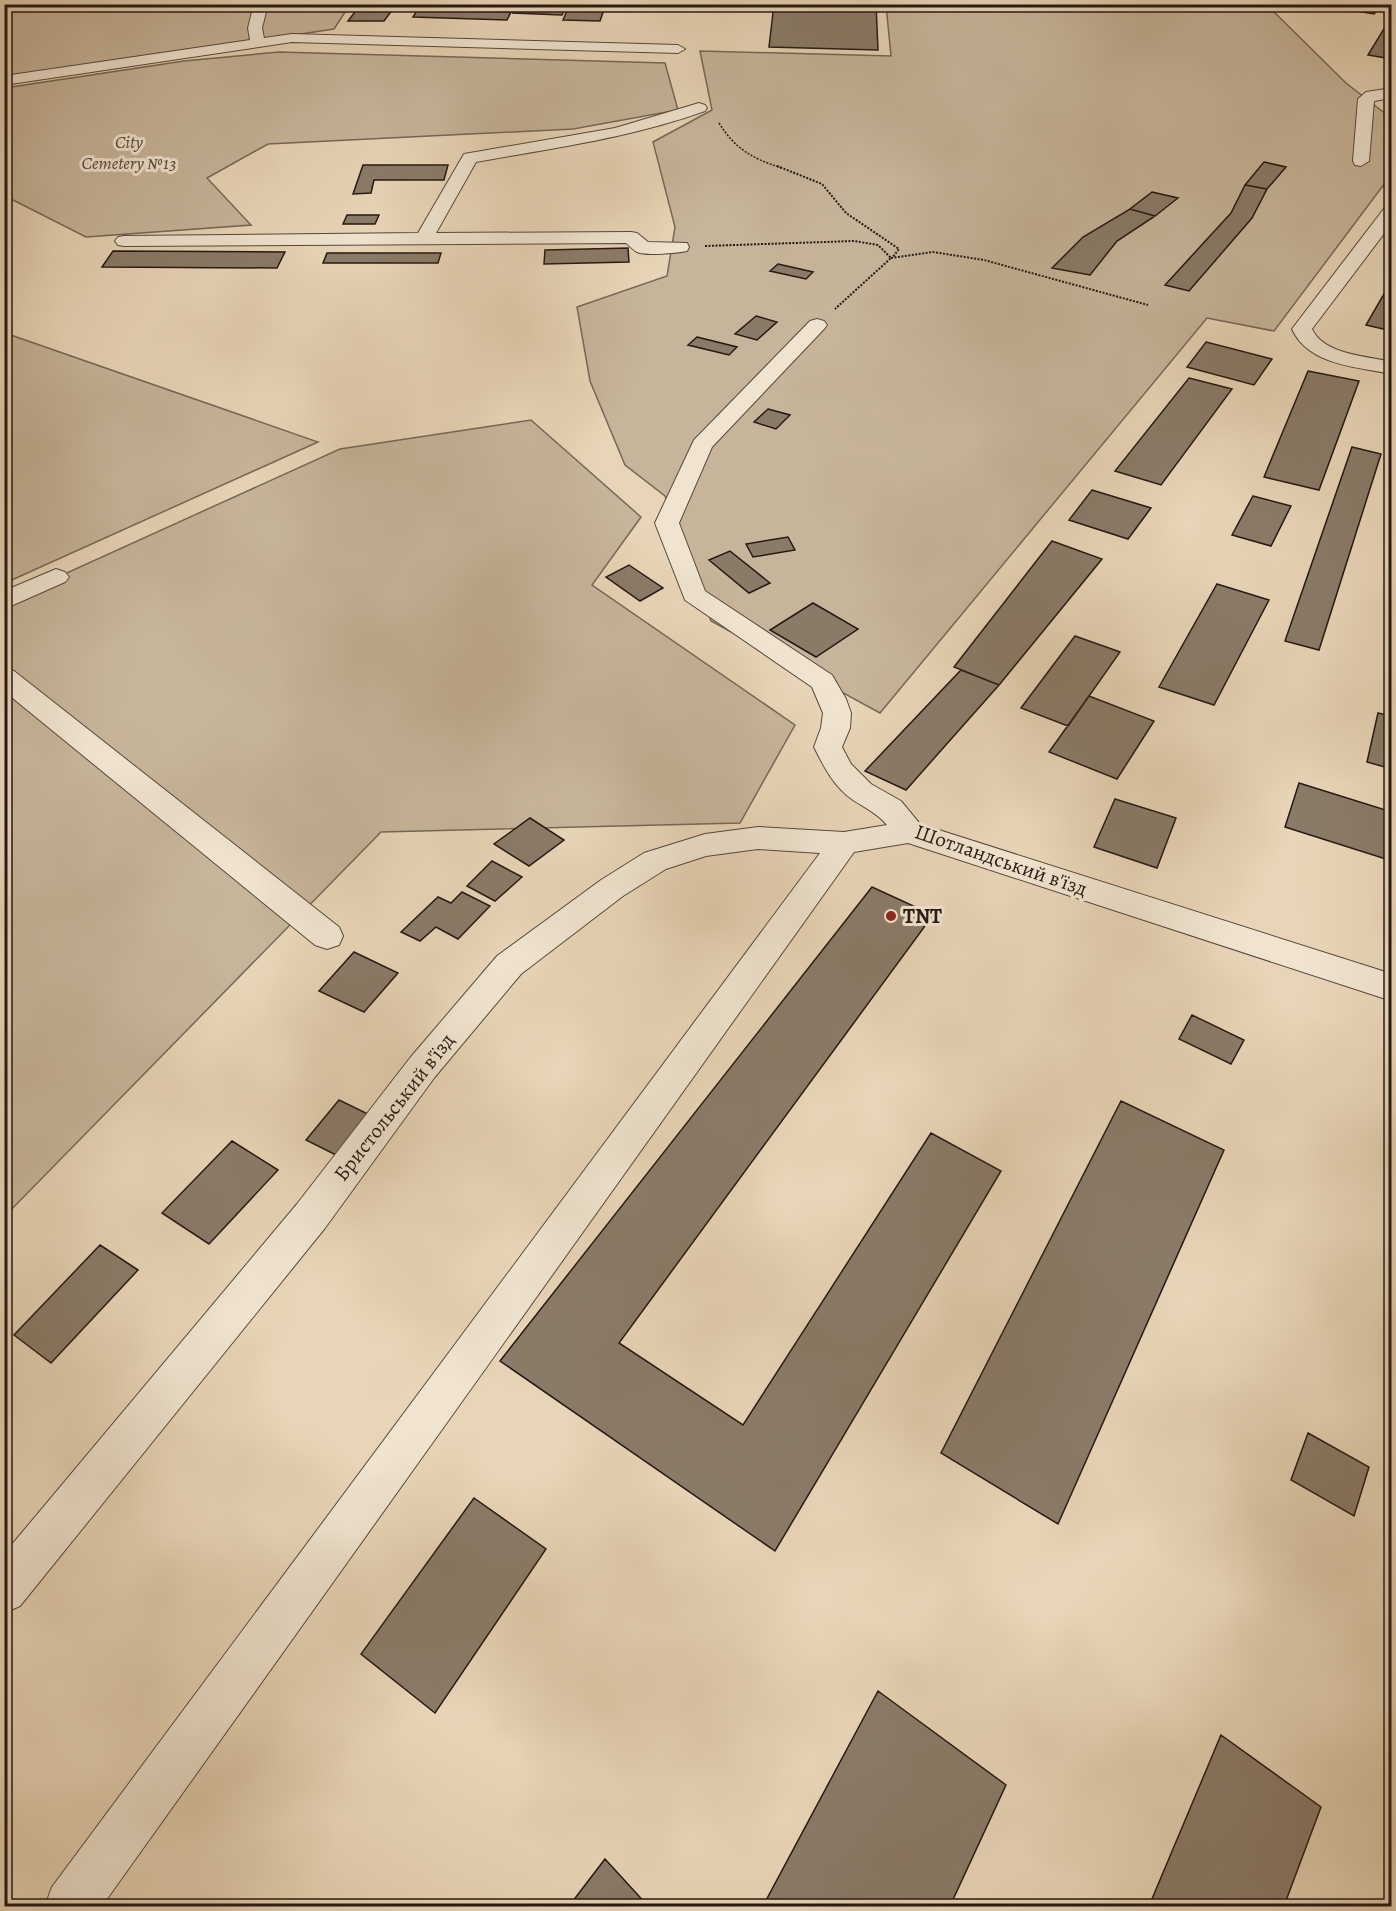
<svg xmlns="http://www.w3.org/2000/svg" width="1396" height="1911" font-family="Alegreya,serif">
<rect width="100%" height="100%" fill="#e8d5b7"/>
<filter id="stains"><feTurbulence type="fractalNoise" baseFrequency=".00333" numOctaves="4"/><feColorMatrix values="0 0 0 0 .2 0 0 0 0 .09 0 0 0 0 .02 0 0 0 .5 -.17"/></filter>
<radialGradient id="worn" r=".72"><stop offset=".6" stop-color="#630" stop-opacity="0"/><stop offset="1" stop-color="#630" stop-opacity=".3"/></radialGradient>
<path fill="#c7b59b" stroke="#766758" stroke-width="1.5" d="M5,5H371L349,6L334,29L5,78Z
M886,5H1267L1346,83L1391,118V175L1274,331L1207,318L880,713L711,621L665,496L625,465L590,381L577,307L667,276L675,227L653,142L712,110L700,51L891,56Z
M279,52L665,63L678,110L573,129L268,144L207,178L251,225L86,237L5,196V88L184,61Z
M5,333L318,442L5,583Z
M531,420L641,517L592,585L795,725L740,823L381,832L5,1216V601L340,449Z"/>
<path fill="#8a7b69" stroke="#251914" stroke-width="1.5" d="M384,4H513L510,10L383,7Z
M570,4H606L600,21L563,20Z
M774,4H876L878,50L769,47Z
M1349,4H1382L1374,14L1345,9Z
M517,7L565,8L562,15L513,13Z
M358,8L393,9L384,21H348Z
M418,9L511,12L507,20L413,17Z
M1385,27L1392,28V59L1368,55Z
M1264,162L1286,167L1267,189L1245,185Z
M363,165H448L444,180H374L371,193L353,194Z
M1245,185L1267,189L1252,218L1189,291L1165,285L1231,213Z
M1152,192L1178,198L1155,216L1130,209Z
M1130,209L1155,216L1117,241L1090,275L1052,268L1083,237Z
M347,215H379L375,224H343Z
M628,248L629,262L544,264L545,250Z
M113,251L285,252L277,268L102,267Z
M327,253H441L438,263H323Z
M778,264L813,272L806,279L770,271Z
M1392,280V331L1366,325Z
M756,316L777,322L757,340L735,334Z
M697,337L737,347L729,355L688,345Z
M1206,342L1272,359L1254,385L1187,367Z
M1308,371L1359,381L1319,490L1264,477Z
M1189,378L1232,389L1161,485L1115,471Z
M768,409L790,415L776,429L754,422Z
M1352,447L1381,454L1319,650L1285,641Z
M1092,490L1151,508L1128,539L1069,520Z
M1253,496L1291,506L1271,546L1232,535Z
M788,537L795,550L753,557L746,544Z
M1052,541L1102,559L999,685L954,667Z
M730,551L770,583L749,593L709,560Z
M629,565L663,588L640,601L606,577Z
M1217,584L1269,600L1214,705L1159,687Z
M813,603L858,629L816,657L770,630Z
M1075,636L1120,652L1068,726L1021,708Z
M961,670L999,685L906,790L865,771Z
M1089,696L1154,721L1117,779L1049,752Z
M1378,713L1392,716V769L1367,762Z
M1299,783L1392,812V861L1285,827Z
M1115,799L1176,818L1157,868L1094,847Z
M530,818L564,840L529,866L494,844Z
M492,861L522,877L495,901L467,886Z
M872,887L933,915L619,1343L743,1425L931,1133L1001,1171L775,1551L500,1361Z
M462,892L490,906L458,939L436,927L420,941L401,932L438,897L451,903Z
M354,952L398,973L364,1012L319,991Z
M1192,1015L1244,1040L1231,1064L1179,1039Z
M339,1100L372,1116L340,1157L306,1140Z
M1121,1101L1224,1150L1058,1524L941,1453Z
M232,1141L278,1170L209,1244L162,1213Z
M100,1245L138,1270L51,1363L14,1335Z
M1308,1433L1369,1467L1354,1516L1291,1480Z
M474,1498L546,1549L435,1713L361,1654Z
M878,1691L1006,1785L950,1906H763Z
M1221,1735L1321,1807L1284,1906H1149Z
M605,1859L648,1906H569Z"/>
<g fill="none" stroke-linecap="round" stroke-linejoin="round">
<g stroke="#56483d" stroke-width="2">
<path id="minor" d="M254,4H268L262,28L264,38L292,34L678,45L685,49L678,53L292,42L4,85V76L250,40L248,28Z
M1392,88V98L1374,101L1369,161L1361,166L1355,165L1353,161L1358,99L1366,92Z
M699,103L705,105L707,108L705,111C630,138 553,148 476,162L436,233L631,232L637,233L648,242L687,243L689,247L687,251C677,253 646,256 637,252C633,250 630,246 626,243L124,246L118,245L115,241L118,237L124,236L418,233L464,154L615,128Z
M1392,205V223L1312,329C1324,355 1367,356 1392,362V374C1357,367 1308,365 1292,329L1386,206Z
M817,319L824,321L827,325L824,329L712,447L679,523L705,591L832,675L846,699L851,713L850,728L842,747L851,764L871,784L901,801L920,824L1392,974V1001L908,843L854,852L102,1906H45L52,1887L820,853L758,849L706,856L666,869L623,896L521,974L434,1078L325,1228L20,1606L4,1613V1554L297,1204L410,1058L497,956L601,880L644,853L705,834L758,827L844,832L887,825C877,813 865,808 853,800C834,787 824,767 814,747L821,728L823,713L812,687L685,600L655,523L694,440L810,321Z
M56,569L65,572L69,577L65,582L4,609V591Z
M4,668L14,671L339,927L343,936L339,945L327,949L315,945L4,691Z"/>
</g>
<path stroke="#251914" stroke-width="1.5" stroke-dasharray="2 1.5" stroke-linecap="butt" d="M719,123C735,149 753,159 782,168"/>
<path stroke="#251914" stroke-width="2" stroke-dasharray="2 1.5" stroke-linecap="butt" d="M777,166L822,184L846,213L899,249L892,258
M705,246L854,241L878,245L891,258L835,309
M891,258L933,252L984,260L1148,305"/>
<use href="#minor" fill="#f0e4d0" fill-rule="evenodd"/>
</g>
<circle fill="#8f2418" stroke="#f0e4d0" stroke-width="2" cx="891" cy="916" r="6"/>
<g text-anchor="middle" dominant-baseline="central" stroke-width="6" stroke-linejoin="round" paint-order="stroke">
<g font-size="18" font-style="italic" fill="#56483c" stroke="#f0e4d0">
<text x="129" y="142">City<tspan x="129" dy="21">Cemetery №13</tspan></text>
</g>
<g font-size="21" fill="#251914" stroke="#f0e4d0">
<text transform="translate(1001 860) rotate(19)">Шотландський в'їзд</text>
<text transform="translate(394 1107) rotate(-52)">Бристольський в'їзд</text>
</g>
<g font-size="21" font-weight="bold" fill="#251914" stroke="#f0e4d0" text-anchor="start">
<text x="903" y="916">TNT</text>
</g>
</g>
<rect width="1396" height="1911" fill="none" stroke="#e8d5b7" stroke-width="24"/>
<rect x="6" y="6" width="1384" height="1899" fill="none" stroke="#251914" stroke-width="3"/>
<rect x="12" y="12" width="1372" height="1887" fill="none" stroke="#251914" stroke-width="1.5"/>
<rect width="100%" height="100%" filter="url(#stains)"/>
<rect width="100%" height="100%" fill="url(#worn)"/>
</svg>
